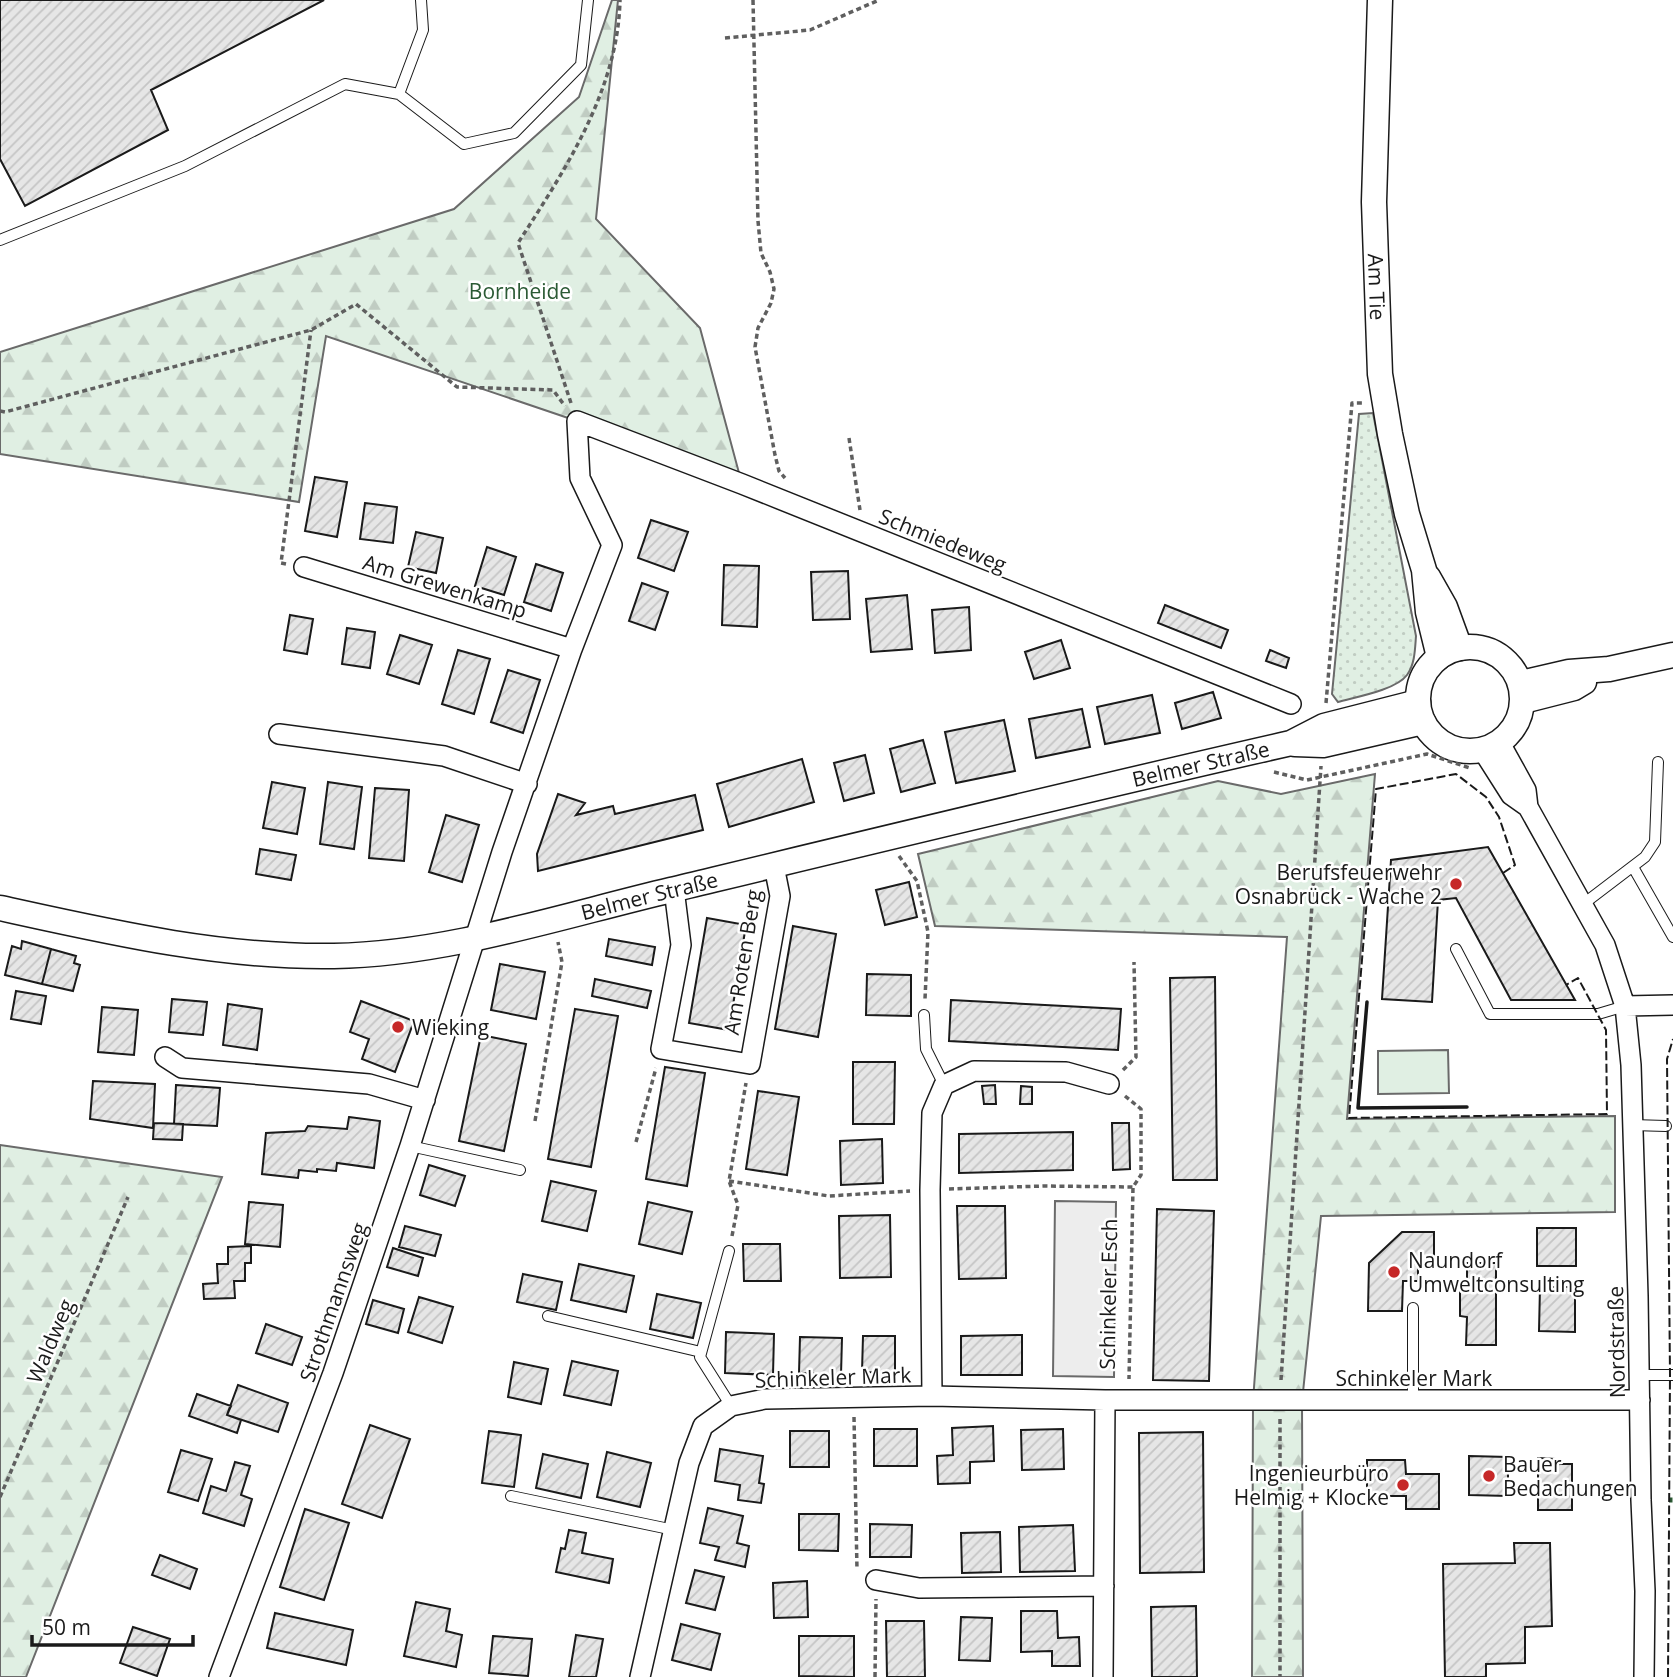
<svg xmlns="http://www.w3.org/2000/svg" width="1673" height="1677" font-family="'Open Sans',sans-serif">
<defs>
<pattern id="grass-dots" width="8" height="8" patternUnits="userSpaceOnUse" patternTransform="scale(1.75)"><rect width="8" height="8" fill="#e0efe3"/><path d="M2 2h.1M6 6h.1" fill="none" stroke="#c0ccc2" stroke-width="1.8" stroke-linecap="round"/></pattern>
<pattern id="forest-firs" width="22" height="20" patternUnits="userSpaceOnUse" patternTransform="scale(1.75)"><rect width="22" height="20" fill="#e0efe3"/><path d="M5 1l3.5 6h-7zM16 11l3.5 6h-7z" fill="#c0ccc2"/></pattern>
<pattern id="building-hatch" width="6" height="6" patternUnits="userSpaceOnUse" patternTransform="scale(1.75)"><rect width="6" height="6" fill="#e6e6e6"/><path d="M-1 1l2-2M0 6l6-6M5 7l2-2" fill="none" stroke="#c5c5c5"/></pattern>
</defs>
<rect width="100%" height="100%" fill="#fff"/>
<path fill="url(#grass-dots)" stroke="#6a6a6a" stroke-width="2" d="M1373,413L1416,636C1415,649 1415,664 1407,675C1396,690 1356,697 1338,702L1332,694L1359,414Z"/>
<path fill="url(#forest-firs)" stroke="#6a6a6a" stroke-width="2" d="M612,0H618L596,219L700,328L742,484L577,421L326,336L299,502L0,454V352L454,209L579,97Z
M1375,774L1347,1119L1615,1116V1212L1321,1216L1302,1402L1303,1677H1252L1253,1401L1287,937L935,926L918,854L1218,781L1281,794Z
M0,1145L222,1177L26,1677H0Z"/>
<path fill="#e0efe3" stroke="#6a6a6a" stroke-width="2" d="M1448,1050L1449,1093L1378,1094V1051Z"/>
<path fill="#ededed" stroke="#6a6a6a" stroke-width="2" d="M1055,1201L1116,1202L1114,1377L1053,1376Z"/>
<path fill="url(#building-hatch)" stroke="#1a1a1a" stroke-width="2" d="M0,0H324L151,90L168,130L25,206L0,159Z
M315,477L347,482L337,537L305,531Z
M365,503L397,507L393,543L360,539Z
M651,520L688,532L674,571L638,558Z
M416,532L443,538L436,573L408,567Z
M487,547L516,557L504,595L475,586Z
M536,564L563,573L551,611L524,602Z
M724,565L759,566L757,627L722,625Z
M848,571L850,619L813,620L811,572Z
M642,583L668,592L655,630L629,621Z
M907,595L912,649L871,652L866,599Z
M1165,605L1228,630L1221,648L1158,623Z
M969,607L971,650L935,653L932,610Z
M290,615L313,619L307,654L284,650Z
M347,628L375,632L370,668L342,664Z
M400,635L432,645L419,684L387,674Z
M1061,640L1070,668L1034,679L1025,652Z
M458,650L490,659L474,714L442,704Z
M1270,650L1289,658L1286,668L1266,661Z
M508,670L540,680L523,733L491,722Z
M1213,692L1221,718L1182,729L1175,703Z
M1152,695L1160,733L1105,744L1097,707Z
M1082,709L1090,747L1036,758L1029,719Z
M1004,720L1015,771L956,783L945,732Z
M923,740L935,783L901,792L890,749Z
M865,755L874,793L844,801L834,763Z
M802,759L814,802L729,827L717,784Z
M272,782L305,788L297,834L263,828Z
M328,782L362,787L354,849L320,844Z
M375,788L409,790L404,861L369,858Z
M558,794L585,803L576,815L613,806L615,814L695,795L703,830L538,871L537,854Z
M446,815L479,825L462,882L429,872Z
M1488,847L1575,1000H1511L1456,898L1438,900L1432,1002L1382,999L1391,860Z
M260,849L296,855L291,880L256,874Z
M909,882L917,917L885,925L876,890Z
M707,918L746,925L729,1030L689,1023Z
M793,926L836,934L818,1037L775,1029Z
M609,939L655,947L652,965L606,956Z
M22,941L51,949L42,984L5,975L12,946L21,949Z
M51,949L76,956L74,963L80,965L73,991L42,984Z
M500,964L545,972L536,1019L491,1010Z
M867,974L911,975V1016L866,1015Z
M1215,977L1217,1180H1173L1170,978Z
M595,979L651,991L647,1008L592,996Z
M16,991L46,996L41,1024L11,1019Z
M172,999L207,1002L203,1035L169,1032Z
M951,1000L1121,1009L1118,1050L949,1041Z
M361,1001L414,1021L395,1072L362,1059L369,1039L350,1032Z
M228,1004L262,1009L257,1050L223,1045Z
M102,1007L138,1010L134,1055L98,1052Z
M575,1009L618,1016L591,1167L548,1159Z
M481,1035L526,1044L504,1151L459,1141Z
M853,1062H895L894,1124H853Z
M665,1067L705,1073L687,1186L646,1179Z
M93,1081L155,1084L153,1128L90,1119Z
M176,1085L220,1088L217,1126L174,1124Z
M995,1085L996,1104H984L982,1086Z
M1021,1086L1032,1087V1104H1020Z
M758,1091L799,1097L787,1175L746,1169Z
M349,1117L380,1121L374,1168L337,1163L336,1171L317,1169V1172L299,1170L298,1178L262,1174L266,1133L305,1131L308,1126L347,1129Z
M154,1123L183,1124L182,1140L153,1139Z
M1112,1123H1129L1130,1169L1113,1170Z
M1073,1132V1170L959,1173V1134Z
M882,1139L883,1183L841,1185L840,1141Z
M429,1165L465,1176L455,1206L420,1195Z
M551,1181L596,1191L587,1231L542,1221Z
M249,1202L283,1205L280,1247L245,1244Z
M648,1202L692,1212L682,1254L639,1244Z
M957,1206H1005L1006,1278L959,1279Z
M1157,1209L1214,1211L1209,1381L1153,1380Z
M890,1215L891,1277L840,1278L839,1216Z
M405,1226L441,1235L435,1256L399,1247Z
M1537,1228H1576V1266H1537Z
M1402,1232H1434V1264L1418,1263V1281H1403L1402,1311H1368L1369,1263Z
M743,1244H780L781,1281H744Z
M251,1246V1263H245V1281H234L235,1298L204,1299L203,1284L218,1283L217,1264H228V1247Z
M393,1248L423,1258L418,1276L387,1267Z
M1467,1263H1496V1345H1466L1467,1317L1460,1316V1292H1467Z
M579,1264L634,1276L626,1312L571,1300Z
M523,1274L562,1282L556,1310L517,1302Z
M1540,1287H1575V1332L1539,1331Z
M657,1294L701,1303L693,1338L650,1329Z
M419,1297L453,1307L442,1343L408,1332Z
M373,1300L404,1309L398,1333L366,1324Z
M266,1324L302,1337L292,1365L256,1353Z
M726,1332L774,1334L773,1375L725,1373Z
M1022,1335V1375H961V1336Z
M863,1336H895V1373L862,1372Z
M800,1337L842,1338L841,1375L799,1373Z
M572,1361L618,1371L611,1405L564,1395Z
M514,1362L548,1369L541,1404L508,1397Z
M238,1385L288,1403L278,1432L227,1415Z
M197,1394L231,1406L227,1415L241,1420L237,1433L189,1416Z
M370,1425L410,1439L382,1518L342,1504Z
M993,1426L994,1461L970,1462V1483L938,1484L937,1456L953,1455L952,1428Z
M874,1429H917V1466H874Z
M1063,1429L1064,1469L1022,1470L1021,1430Z
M489,1431L521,1435L514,1487L482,1483Z
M790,1431H829V1467H790Z
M1203,1432L1204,1572L1140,1573L1139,1433Z
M720,1449L763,1456L759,1483L764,1484L761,1503L738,1500L740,1485L715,1481Z
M181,1450L212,1459L198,1501L168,1492Z
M607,1452L651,1463L640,1507L597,1497Z
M543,1454L588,1464L581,1498L536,1488Z
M1469,1456L1508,1457V1496L1469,1495Z
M1538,1458L1555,1459V1464H1572V1510H1538Z
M1367,1460H1405L1406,1474H1439V1509H1406V1496H1367Z
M235,1462L250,1466L241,1495L252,1499L244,1526L203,1513L211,1486L226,1491Z
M708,1508L743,1516L737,1543L749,1546L745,1567L715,1560L719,1547L700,1543Z
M305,1509L349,1523L324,1600L280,1587Z
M799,1514H839L838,1551L799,1550Z
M870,1524L912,1525L911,1557H870Z
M1073,1525L1075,1571L1020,1572L1019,1527Z
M569,1530L586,1533L582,1553L613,1559L609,1583L556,1572L561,1548L565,1549Z
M1000,1532L1001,1572L962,1573L961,1533Z
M1514,1543H1550L1552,1626L1525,1627V1663L1486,1664V1677H1445L1443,1564L1515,1563Z
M160,1555L197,1569L190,1589L152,1575Z
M695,1570L724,1577L715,1610L686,1603Z
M807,1581L808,1617L774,1618L773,1583Z
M416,1602L450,1609L446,1631L462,1635L456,1667L404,1656Z
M1196,1606L1197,1677H1152L1151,1607Z
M1021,1611H1057L1058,1638L1079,1637L1080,1666H1052V1651L1021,1652Z
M275,1613L353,1630L346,1665L267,1648Z
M961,1617L992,1618L990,1661L959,1660Z
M886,1621H924L925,1677H887Z
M681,1624L720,1634L711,1670L672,1660Z
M133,1627L170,1639L157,1676L120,1663Z
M576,1635L603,1639L596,1677H569Z
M493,1636L532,1639L528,1676L489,1673Z
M799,1636H854V1677L799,1676Z"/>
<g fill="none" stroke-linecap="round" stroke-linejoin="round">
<g stroke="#1a1a1a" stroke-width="12">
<path id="service" d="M399,94L423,30L421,0
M0,240L185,166L345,84L399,94L464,144L514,133L581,65L588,0
M1633,867L1673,937
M1582,905L1645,857L1655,842L1658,762
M1456,949L1490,1014H1598L1625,1006
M924,1015L926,1049L944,1085
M1632,1125L1666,1126
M410,1146L520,1170
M729,1251L700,1357L731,1406
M548,1316L701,1352
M1640,1375H1673
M1413,1400V1308
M511,1496L674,1530"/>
</g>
<g stroke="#1a1a1a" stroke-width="22">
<path id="minor" d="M304,567L572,649
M279,734L444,756L527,784
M1500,743L1526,790L1528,807L1605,945L1625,1006L1631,1065L1638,1296L1641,1500L1645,1591L1644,1677
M1483,751L1511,795L1528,807
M674,889L681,945L661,1049L750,1064L780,896L774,866
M1625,1006L1673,1005
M165,1057L182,1068L369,1084L425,1100
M932,1396L930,1190L932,1113L944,1085L974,1071L1066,1072L1109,1084
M1105,1400H1640
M876,1580L919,1588L1104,1586
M219,1677L333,1373L410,1146L502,852L572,649L612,545L580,478L577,421L742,484L1291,704
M640,1677L689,1463L703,1426L731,1406L765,1399L932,1396L1105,1400L1103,1677"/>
</g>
<g stroke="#1a1a1a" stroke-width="27">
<g id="tertiary">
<path id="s1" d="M1380,0L1374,202L1380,374L1390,434L1407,514L1424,570L1428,612L1439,657"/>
<path d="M1428,577L1445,607L1460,648"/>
<circle cx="1470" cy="699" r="52"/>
<path d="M1521,683L1569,672L1609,669L1673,655"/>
<path d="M1523,701L1574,688L1584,682"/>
<path d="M1295,744L1323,745L1423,722"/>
<path id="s2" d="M0,908C109,932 221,958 334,956C448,954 561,916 671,890C878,840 1084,790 1291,743L1324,726L1418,702"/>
</g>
</g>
<path stroke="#5f5f5f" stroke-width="3.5" stroke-dasharray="5 3.5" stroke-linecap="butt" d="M753,0L758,221L761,253L770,272L774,289L771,303L758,328L755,347L775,455L779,471L785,478
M725,38L810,30L879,0
M571,403L518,243C565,170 618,90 620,0
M0,411L5,412L311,330L356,304L457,387L553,390L565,406
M849,438L860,510
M286,564L281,563L311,330
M1326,703L1352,403H1362
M1274,772L1307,780L1427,754L1470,768
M899,856L917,881L928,932L925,999
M1123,1070L1136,1057L1134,962
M1125,1096L1141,1109V1175L1133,1187L1129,1379
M535,1121L562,962L558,942
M636,1142L656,1068
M729,1181L829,1196L910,1191
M949,1189L1044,1186L1133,1187
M732,1236L738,1205L729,1181L746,1083
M1281,1380L1321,766
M854,1417L857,1570
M1280,1419V1677
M0,1497L128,1197
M875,1677L876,1599"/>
<use href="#service" stroke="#fff" stroke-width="10"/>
<use href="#minor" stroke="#fff" stroke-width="19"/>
<use href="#tertiary" stroke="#fff" stroke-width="24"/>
<path stroke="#2b5a34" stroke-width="5" stroke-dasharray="3.5 5" stroke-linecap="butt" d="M1669,1500H1673"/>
<path stroke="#1a1a1a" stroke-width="2" stroke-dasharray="9 3.5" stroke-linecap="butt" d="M1503,873L1515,865L1499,817L1486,797L1456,774L1376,789L1349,1118L1607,1114L1606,1030L1578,978L1566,985
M1668,1677L1670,1375L1667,1059L1673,1039"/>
<path stroke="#1a1a1a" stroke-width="3.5" d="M1367,1002L1358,1108L1467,1107"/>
</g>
<g fill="#c62828" stroke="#fff" stroke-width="2.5">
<circle cx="1456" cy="884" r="7"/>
<circle cx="398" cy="1027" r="7"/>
<circle cx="1394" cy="1272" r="7"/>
<circle cx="1489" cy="1476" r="7"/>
<circle cx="1403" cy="1485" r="7"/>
</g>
<g text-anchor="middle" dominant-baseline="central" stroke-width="5" stroke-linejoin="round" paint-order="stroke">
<g font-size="21" fill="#1a1a1a" stroke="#fff">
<text stroke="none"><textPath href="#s1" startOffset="287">Am Tie</textPath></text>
<text transform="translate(943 540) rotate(22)">Schmiedeweg</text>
<text transform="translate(445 586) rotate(17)">Am Grewenkamp</text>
<text stroke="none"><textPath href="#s2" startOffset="1227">Belmer Straße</textPath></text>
<text stroke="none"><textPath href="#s2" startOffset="660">Belmer Straße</textPath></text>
<text transform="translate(742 962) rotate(-81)">Am Roten Berg</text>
<text transform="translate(1108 1294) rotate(-89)">Schinkeler Esch</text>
<text transform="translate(333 1302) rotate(-71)">Strothmannsweg</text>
<text transform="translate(50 1341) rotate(-67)">Waldweg</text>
<text transform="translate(1616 1342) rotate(-91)">Nordstraße</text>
<text transform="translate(833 1377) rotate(-2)">Schinkeler Mark</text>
<text x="1414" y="1378">Schinkeler Mark</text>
</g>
<g font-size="21" fill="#2b5a34" stroke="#fff">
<text x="520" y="291">Bornheide</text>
</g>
<g font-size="21" fill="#1a1a1a" stroke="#fff" text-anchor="start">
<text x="1442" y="872" text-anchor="end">Berufsfeuerwehr<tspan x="1442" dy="24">Osnabrück - Wache 2</tspan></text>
<text x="412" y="1027">Wieking</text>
<text x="1408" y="1260">Naundorf<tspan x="1408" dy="24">Umweltconsulting</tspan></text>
<text x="1503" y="1464">Bauer<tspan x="1503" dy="24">Bedachungen</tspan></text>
<text x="1389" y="1473" text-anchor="end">Ingenieurbüro<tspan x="1389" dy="24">Helmig + Klocke</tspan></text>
</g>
</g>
<path d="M32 1635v10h161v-10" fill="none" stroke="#1a1a1a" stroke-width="3.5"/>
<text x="42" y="1635" font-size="21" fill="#1a1a1a" stroke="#ffffff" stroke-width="5" paint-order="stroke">50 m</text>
</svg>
